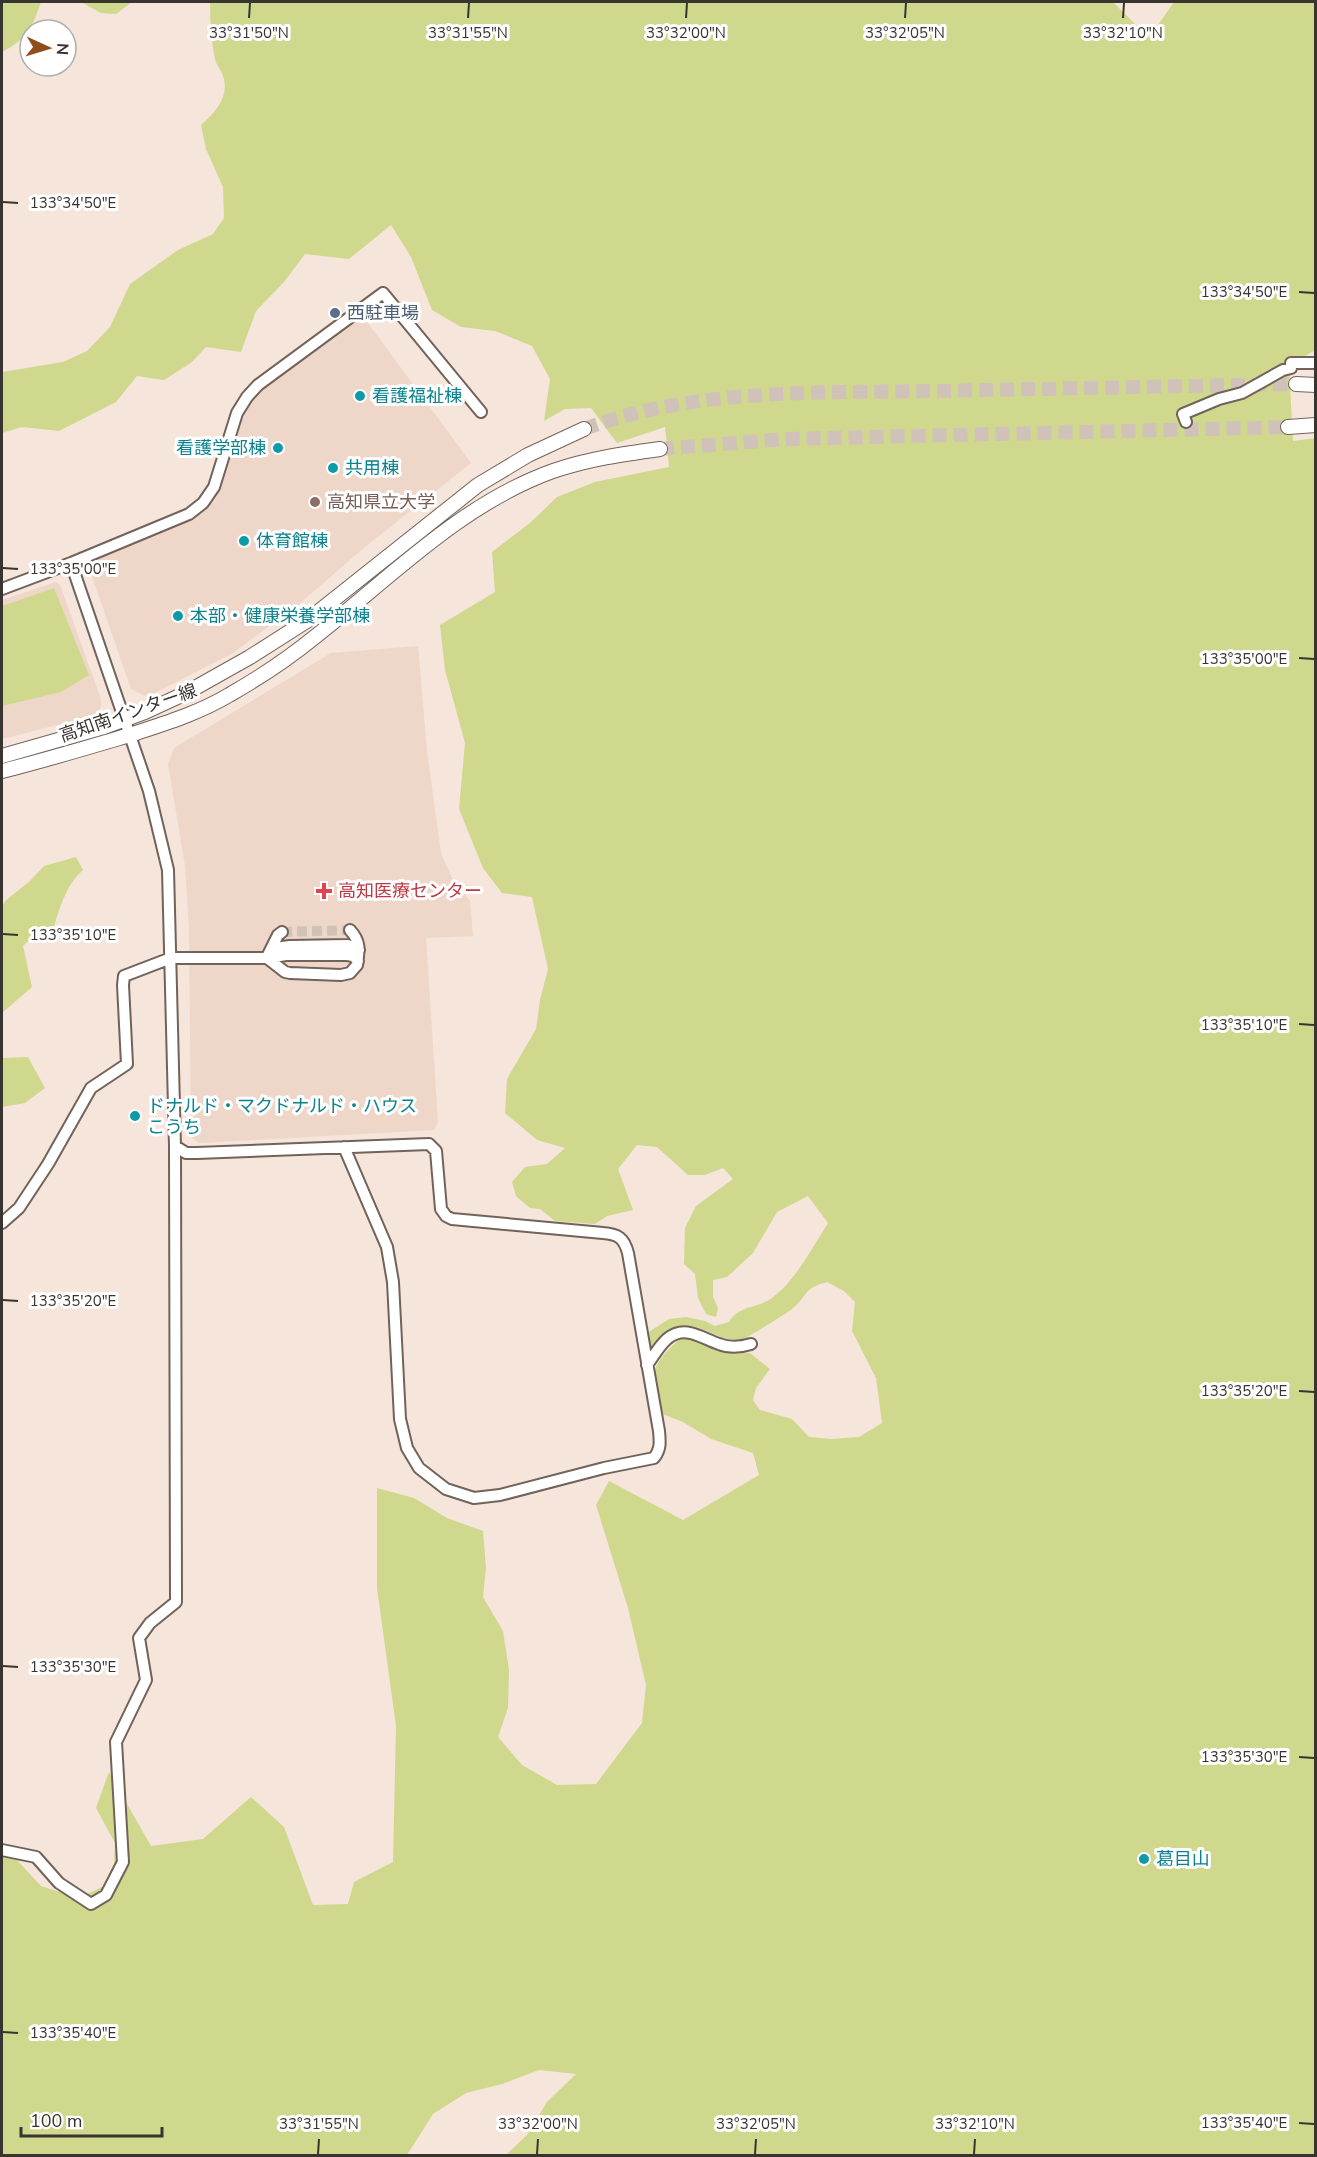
<svg xmlns="http://www.w3.org/2000/svg" width="1317" height="2157" font-family="'Nunito Sans','Noto Sans JP',sans-serif">
<rect width="100%" height="100%" fill="#f5e5da"/>
<path fill="#eed7c9" d="M362,315L471,463L365,547L299,604L233,653L147,697L131,689L87,562L189,520L204,508L214,497L220,485L232,440L242,413L254,395Z
M56,582L60,585L101,699V707L96,715L2,739V600Z
M418,646L427,751L441,853L453,880L470,901L473,936L426,938L438,1122L434,1130L199,1143L191,1137L189,927L185,866L168,764L174,748L331,653Z"/>
<path fill="#d0d88e" d="M2,2H41C32,28 27,39 2,52Z
M81,2H132L116,14L101,13Z
M210,2H1113L1149,38L1174,2H1315V350L1289,366L1293,441L1316,438L1315,2155H506L527,2135L547,2102L576,2074L539,2070L502,2084L466,2093L433,2114L407,2155H2V1856L15,1858L41,1886L78,1898L113,1882L115,1843L96,1808L109,1772L151,1846L203,1839L251,1797L284,1827L313,1905L348,1904L354,1882L393,1862L396,1726L377,1588V1488L414,1498L447,1518L483,1531L486,1568L483,1597L503,1631L509,1670L508,1708L498,1737L522,1765L557,1785L596,1784L642,1723L646,1685L628,1608L596,1505L609,1481L683,1520L759,1475L753,1453L711,1439L683,1422L660,1413C652,1374 648,1367 680,1339H698L717,1351L750,1353L770,1369L756,1388L753,1400L760,1410L792,1419L809,1437L831,1439L859,1437L882,1423L876,1378L852,1331L855,1302L844,1291L827,1282C803,1288 808,1296 792,1309C787,1313 750,1336 745,1338C719,1347 700,1317 675,1329C666,1333 658,1344 651,1351L647,1333L669,1319L686,1317L705,1321L715,1326L729,1322C741,1304 757,1309 772,1298C796,1280 812,1248 828,1223L808,1196L777,1212L753,1253L727,1277L713,1280V1297L718,1308L716,1317L706,1314L698,1298L695,1274L684,1264L685,1228L696,1206L733,1179L723,1168L705,1175H688L657,1147L637,1145L618,1169L633,1210L607,1216L595,1224L555,1221L540,1209L530,1208L516,1196L512,1182L525,1167L547,1164L565,1148L537,1140L505,1113L507,1079L536,1029L540,1000L548,969L532,897L502,893L483,868L459,809L465,743L445,670L440,625L495,592L492,552L530,523L557,497L595,482L669,467L665,427L617,443L591,408L565,409L544,421L550,379L532,346L495,331L461,327L432,310L411,257L391,225L349,259L305,254L284,282L256,311L241,352L206,347L192,362L164,380L137,376L116,402L59,431L22,427L2,433V372L63,362L87,351L110,327L130,284L178,250L213,234L224,218L223,187L206,149L201,125C216,112 230,96 223,76C221,69 216,65 215,59C211,40 210,21 210,2Z
M54,588L89,675L61,692L2,706V606Z
M76,857L83,870C66,885 59,909 53,931L34,935L23,946L32,987L2,1013V907L5,901L30,881L44,866Z
M28,1057L45,1088L25,1103L2,1107V1058Z"/>
<g fill="none" stroke-linecap="round" stroke-linejoin="round">
<path stroke="#d0c2b8" stroke-width="10" stroke-dasharray="10 5" stroke-linecap="butt" d="M282,932L350,930"/>
<path stroke="#d0c2b8" stroke-width="14" stroke-dasharray="14 7" stroke-linecap="butt" d="M584,429C694,388 816,393 931,391C1053,389 1174,386 1296,384
M660,449L785,439L1288,427"/>
<g stroke="#71635a" stroke-width="14">
<path id="minor" d="M1186,422L1183,414L1219,399L1242,393L1283,370L1291,368V363H1316
M71,563L149,791L168,870L175,1146L186,1153H197L429,1144L436,1151L441,1209L446,1216L452,1219L603,1233C618,1234 624,1238 628,1253L659,1431C660,1442 661,1449 654,1458L604,1468L500,1495L474,1498L446,1489L419,1468L407,1448L400,1419L393,1282L387,1247L344,1147
M2,589L71,563L189,514L203,503L214,487L237,413L247,397L258,385L383,293L481,412
M268,955L278,935L282,932
M269,956L282,947L290,946L348,945L359,950
M267,958L285,972L290,973L341,975L350,973L357,965C359,950 361,942 350,930
M2,1223L19,1208L48,1164L91,1088L127,1064L123,985L124,976L171,958H267L286,955H347L353,956L358,961
M647,1365C653,1357 659,1346 667,1339C685,1324 701,1338 719,1344C729,1348 741,1347 751,1344
M2,1850L36,1857L59,1883L91,1904L106,1895L123,1862L116,1742L146,1680L139,1638L150,1623L176,1602L175,1146"/>
</g>
<g stroke="#71635a" stroke-width="16">
<path id="major" d="M1296,384L1316,385
M1288,427L1316,425
M2,756L104,727L145,712L186,693L250,657L308,620L478,485L528,455L584,429
M2,771C46,760 89,747 133,734C166,723 199,713 229,695C259,678 289,658 316,636C391,577 461,504 553,471C588,459 623,454 660,449"/>
</g>
<use href="#minor" stroke="#fff" stroke-width="10"/>
<use href="#major" stroke="#fff" stroke-width="14"/>
</g>
<path fill="none" stroke="#3a3430" stroke-width="2" d="M249,18L250,3M468,18L469,3M686,18L687,3M905,18L906,3M1123,18L1124,3M3,202L18,203M1299,292L1314,293M3,568L18,569M1299,658L1314,659M3,934L18,935M1299,1024L1314,1025M3,1300L18,1301M1299,1391L1314,1392M3,1666L18,1667M1299,1757L1314,1758M3,2032L18,2033M1299,2123L1314,2124M318,2154L319,2139M537,2154L538,2139M755,2154L756,2139M974,2154L975,2139"/>
<circle fill="#5c6f8a" stroke="#fff" stroke-width="2" cx="335" cy="313" r="6"/>
<g fill="#0f9aa8" stroke="#fff" stroke-width="2">
<circle cx="360" cy="396" r="6"/>
<circle cx="278" cy="448" r="6"/>
<circle cx="333" cy="468" r="6"/>
<circle cx="244" cy="541" r="6"/>
<circle cx="178" cy="616" r="6"/>
<circle cx="135" cy="1116" r="6"/>
<circle cx="1144" cy="1859" r="6"/>
</g>
<circle fill="#8d6e63" stroke="#fff" stroke-width="2" cx="315" cy="502" r="6"/>
<path fill="#e0444e" stroke="#fff" stroke-width="2" d="M321 882h6v6h6v6h-6v6h-6v-6h-6v-6h6z"/>
<g text-anchor="middle" dominant-baseline="central" stroke-width="6" stroke-linejoin="round" paint-order="stroke">
<g font-size="18" fill="#4e5e75" stroke="#fff" text-anchor="start">
<text x="347" y="313">西駐車場</text>
</g>
<g font-size="18" fill="#0d838f" stroke="#fff" text-anchor="start">
<text x="372" y="396">看護福祉棟</text>
<text x="266" y="448" text-anchor="end">看護学部棟</text>
<text x="345" y="468">共用棟</text>
<text x="256" y="541">体育館棟</text>
<text x="190" y="616">本部・健康栄養学部棟</text>
<text x="147" y="1106">ドナルド・マクドナルド・ハウス<tspan x="147" dy="21">こうち</tspan></text>
<text x="1156" y="1859">葛目山</text>
</g>
<g font-size="18" fill="#785e54" stroke="#fff" text-anchor="start">
<text x="327" y="502">高知県立大学</text>
</g>
<g font-size="18" fill="#3a3430" stroke="#fff">
<text transform="translate(128 713) rotate(-19)">高知南インター線</text>
</g>
<g font-size="18" fill="#be3a42" stroke="#fff" text-anchor="start">
<text x="338" y="891">高知医療センター</text>
</g>
</g>
<g font-size="15" text-anchor="middle" fill="#3a3430" stroke="#fff" stroke-width="6" stroke-linejoin="round" paint-order="stroke">
<text x="249" y="38">33°31'50"N</text>
<text x="468" y="38">33°31'55"N</text>
<text x="686" y="38">33°32'00"N</text>
<text x="905" y="38">33°32'05"N</text>
<text x="1123" y="38">33°32'10"N</text>
<text x="73" y="208">133°34'50"E</text>
<text x="1244" y="297">133°34'50"E</text>
<text x="73" y="574">133°35'00"E</text>
<text x="1244" y="664">133°35'00"E</text>
<text x="73" y="940">133°35'10"E</text>
<text x="1244" y="1030">133°35'10"E</text>
<text x="73" y="1306">133°35'20"E</text>
<text x="1244" y="1396">133°35'20"E</text>
<text x="73" y="1672">133°35'30"E</text>
<text x="1244" y="1762">133°35'30"E</text>
<text x="73" y="2038">133°35'40"E</text>
<text x="1244" y="2128">133°35'40"E</text>
<text x="319" y="2129">33°31'55"N</text>
<text x="538" y="2129">33°32'00"N</text>
<text x="756" y="2129">33°32'05"N</text>
<text x="975" y="2129">33°32'10"N</text>
</g>
<rect width="1317" height="2157" fill="none" stroke="#3a3430" stroke-width="6"/>
<g transform="translate(48 48) rotate(94)"><circle r="28" fill="#ffffff" stroke="#b0aeac" stroke-width="1.5"/>
<path d="M0-4.5L10 22L0 15L-10 22Z" fill="#8f4d1c"/>
<text y="-9" font-size="16" font-weight="bold" text-anchor="middle" fill="#3a3430">N</text>
</g>
<path d="M21 2127v9h141v-9" fill="none" stroke="#3a3430" stroke-width="3"/>
<text x="30" y="2127" font-size="18" fill="#3a3430" stroke="#ffffff" stroke-width="4.5" paint-order="stroke">100 m</text>
</svg>
